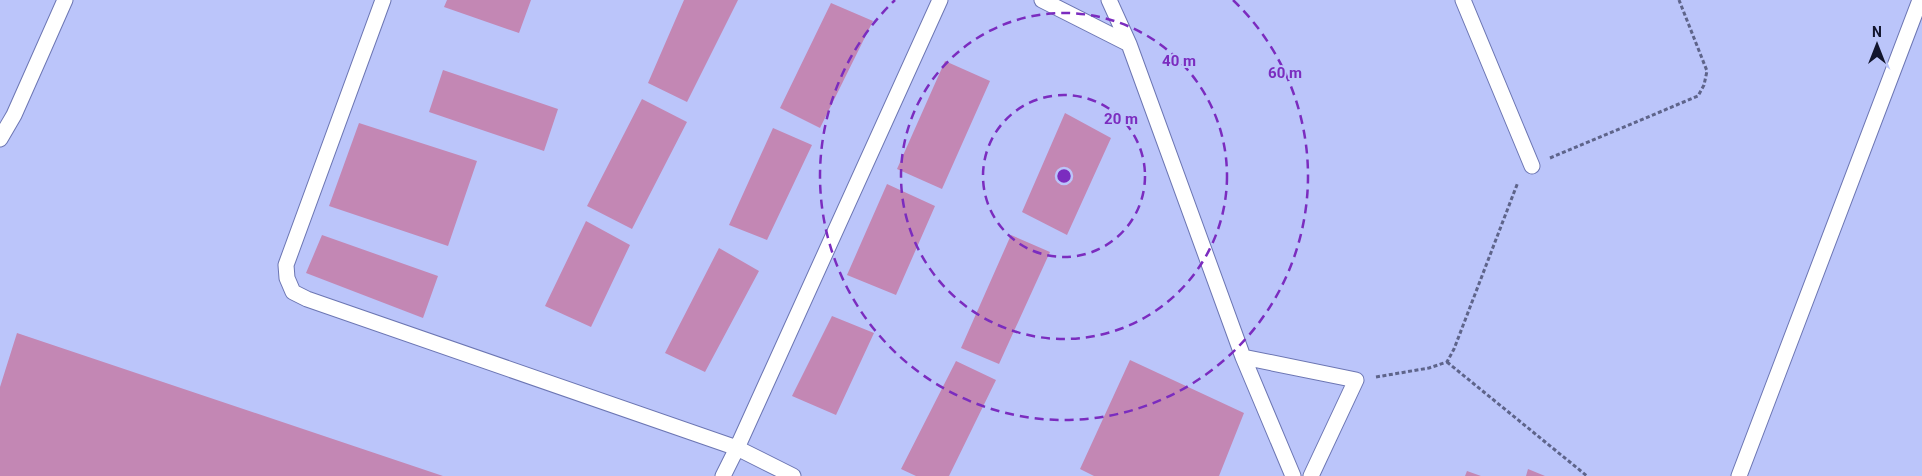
<svg xmlns="http://www.w3.org/2000/svg" width="1922" height="476" font-family="Roboto,sans-serif">
<rect width="100%" height="100%" fill="#bbc5fa"/>
<path fill="#c387b4" d="M447,0H531L519,33L444,7Z
M684,0H738L687,102L648,83Z
M831,3L873,21L820,128L780,108Z
M945,61L990,81L942,189L897,169Z
M443,70L558,109L544,151L429,112Z
M642,99L687,122L632,229L587,206Z
M1065,113L1111,138L1067,235L1022,212Z
M359,123L477,161L448,246L329,206Z
M773,128L812,145L767,240L729,225Z
M887,184L935,206L896,295L847,275Z
M586,221L630,245L591,327L545,306Z
M322,235L438,276L423,318L306,273Z
M1011,235L1050,252L999,364L961,348Z
M719,248L759,271L705,372L665,353Z
M832,316L874,333L836,415L792,396Z
M17,333L443,476H0V387Z
M1130,360L1244,413L1219,476H1094L1080,469Z
M956,361L996,380L949,476H916L901,469Z
M1528,469L1545,476H1526Z
M1467,471L1481,476H1465Z"/>
<g fill="none" stroke-linecap="round" stroke-linejoin="round">
<g stroke="#6c76b3" stroke-width="17">
<path id="lane" d="M383,0L286,265L287,278L293,292L307,299L737,448L940,0
M1042,0L1129,44
M1109,0L1129,44L1243,357L1293,476
M1463,0L1532,166
M0,139L14,115L65,0
M1243,357L1356,380L1311,476
M723,476L737,448L793,476
M1739,476L1920,0"/>
</g>
<path stroke="#5e648a" stroke-width="3" stroke-dasharray="4 2.5" stroke-linecap="butt" d="M1550,158L1698,96L1704,85L1707,71L1679,0
M1447,362L1587,476
M1376,377L1429,368L1447,362L1454,349L1518,182"/>
<use href="#lane" stroke="#fff" stroke-width="15"/>
</g>
<g fill="none" stroke="#7b2cbf" stroke-width="2.5" stroke-dasharray="9 6">
<circle cx="1064" cy="176" r="81"/>
<circle cx="1064" cy="176" r="163"/>
<path d="M1233 0A244 244 0 1 1 895 0"/>
</g>
<circle cx="1064" cy="176" r="8" fill="#7b2cbf" stroke="#bbc5fa" stroke-width="2.5"/>
<g font-size="15" text-anchor="middle" font-weight="bold" fill="#7b2cbf" stroke="#bbc5fa" stroke-width="4" stroke-linejoin="round" paint-order="stroke">
<text x="1179" y="66">40 m</text>
<text x="1285" y="78">60 m</text>
<text x="1121" y="124">20 m</text>
</g>
<g transform="translate(1877 45)" stroke="#bbc5fa" stroke-width="4" paint-order="stroke">
<path d="M0-4L9 19L0 12L-9 19Z" fill="#12152d"/>
<text y="-8" font-size="14" font-weight="bold" text-anchor="middle" fill="#12152d">N</text>
</g>
</svg>
